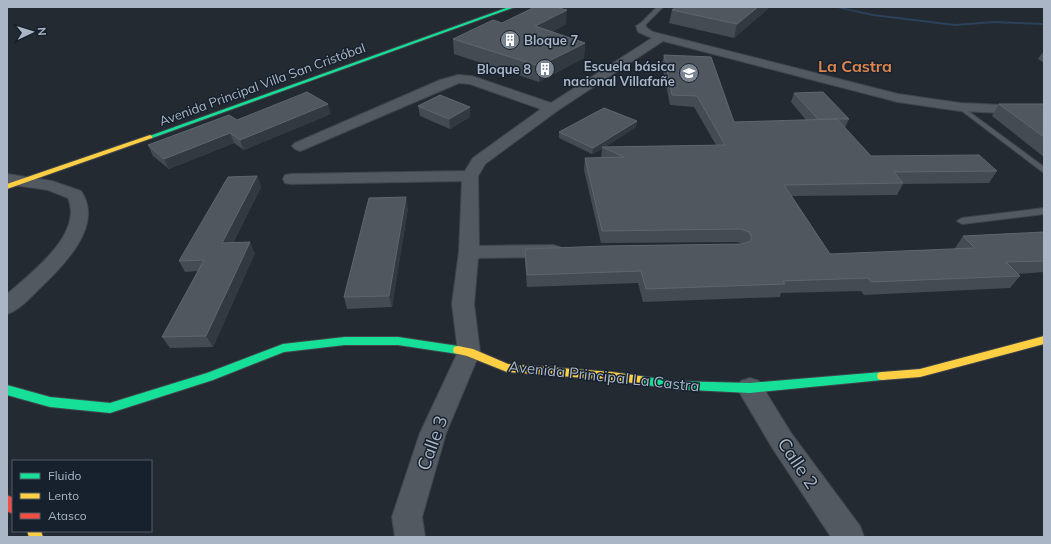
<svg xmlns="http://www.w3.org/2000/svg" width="1051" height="544" font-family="Mulish,sans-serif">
<rect width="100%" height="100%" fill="#232a32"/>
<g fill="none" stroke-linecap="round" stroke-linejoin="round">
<path fill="#2b425b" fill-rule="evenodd" d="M833,7H840L873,14L955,24L994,21L1044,23V25L994,23L955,26L873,16Z"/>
<g stroke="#41464d" stroke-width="2">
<path id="lane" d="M657,7H663L643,27H639V25Z
M960,105L1044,167V173L958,108L957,107Z
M1044,208V214L962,224L957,221L962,218Z"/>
</g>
<g stroke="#41464d" stroke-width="2">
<path id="street" d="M641,23L645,24L647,28L653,32L898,94L960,103L1044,107V115L960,111L898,102L663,41L557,111L485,164L478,176L479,246L553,245L560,247L563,251L560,255L553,257L478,258L474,304L480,352L446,433L422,517L425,537H395L392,517L420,433L458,352L452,304L459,252L462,181L291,184L285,183L283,179L285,175L291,174L465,171L473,158L541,109L470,84L459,83L305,149L300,151L295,149L292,146L295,143L440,80L458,75L472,76L551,103L652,38L638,32L636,26Z
M7,174L52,181L81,191C105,226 62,267 38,290C29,299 19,310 7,314V294C30,274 84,234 68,198L48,190L7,184Z
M750,378L759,381L791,433L860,526L864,537H831L773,449L741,395L738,388L741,381Z"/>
</g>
<g stroke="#41464d" stroke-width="2">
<path id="fast" d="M509,7H515L152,138H148L147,137Z
M345,337H398L458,346L462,347L463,350L462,353L458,354L398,345H345L284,352L213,380L110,413L50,407L7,395V385L50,397L110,403L207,373L283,344Z
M882,372L886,373L887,376L886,379L882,380L750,393L672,389L640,384L636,383L635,380L636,377L640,376L672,381L750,383Z"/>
</g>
<g stroke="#41464d" stroke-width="2">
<path id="slow" d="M150,135L152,136V138L7,189V184Z
M1044,336V344L920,377L882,380L878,379L877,376L878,373L882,372L920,369Z
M458,346L473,349L508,364L612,372L640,376L644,377L645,380L644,383L640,384L612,380L507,372L467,356L454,353L453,350L454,347Z
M27,531H41L43,537H29Z"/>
</g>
<g stroke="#41464d" stroke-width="2">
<path id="jam" d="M7,495L13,498V514L7,511Z"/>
</g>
<use href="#lane" fill="#535961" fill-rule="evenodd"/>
<use href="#street" fill="#535961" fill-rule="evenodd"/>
<use href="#fast" fill="#16e098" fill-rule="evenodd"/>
<use href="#slow" fill="#ffcf43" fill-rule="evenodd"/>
<use href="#jam" fill="#f24e42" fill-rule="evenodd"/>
</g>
<path fill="#454b53" d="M770,7L734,38L669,23L672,10Z
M502,23L566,24L552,32L585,43L584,58L539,82L454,54L453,39Z
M1042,53H1044V63L1038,59Z
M664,55L734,122L806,120L791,102L794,93L849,119L845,128L871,156L997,171L989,183L903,184L897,195L792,196L830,254L955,249V248L963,236L1044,232V272L1018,274L1020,276L1010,288L864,295L861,291L781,293L780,297L643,302L638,283L527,287L525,261V249L741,244H744L737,242L601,243L584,170L585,158H601L602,149L592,154L559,138V132L637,121L636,127L605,147L716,145L694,107L670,105L662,65Z
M999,104H1044V157L992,116Z
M418,106L470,107V117L450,129L420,116Z
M331,114L244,150L234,143L169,169L153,156L148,145L237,120Z
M257,176L261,187L233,243L255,253L213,347L170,348L162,337L198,271L185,272L179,261Z
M408,208L392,307L347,309L344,297Z"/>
<path fill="#333940" d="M758,7H770L734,38L737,24Z
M567,10L566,24L535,41V26Z
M585,43L584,58L539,82V66Z
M328,104L331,114L244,150L240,140Z
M470,107V117L450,129L449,119Z
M637,121L636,127L603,148L602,147V149L592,154L593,148Z
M230,133L234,143L169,169L164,159Z
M257,176L261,187L227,254L222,243Z
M406,197L408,208L392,307L389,296Z
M250,242L255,253L213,347L206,336Z"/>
<path fill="#50575f" stroke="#5e666f" d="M535,7H555L567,10L535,26L585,43L539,66L453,39L493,20L502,23Z
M676,7H758L737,24L672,10Z
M664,55L711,57L734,122L837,119L871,156L979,155L997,171L894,172L903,183L784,185L830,254L975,248L963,236L1044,232V261L1006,262L1020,276L871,282L868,278L783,281L785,284L646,289L641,271L527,275L525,249L606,246L741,244L749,242L752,238L749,232L741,229L602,231L585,158L624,157L602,147L725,145L697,96L672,95Z
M307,92L328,104L240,140L230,133L164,159L148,145L229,115L237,120Z
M823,92L849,119H818L794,93Z
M440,95L470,107L449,119L418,106Z
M999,104H1044V137Z
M604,108L637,121L593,148L559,132Z
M257,176L222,243L250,242L206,336L162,337L204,260L179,261L228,177Z
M406,197L389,296L344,297L369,198Z"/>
<defs>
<g id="building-disc" transform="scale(1)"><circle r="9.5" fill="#7b8592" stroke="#17212d"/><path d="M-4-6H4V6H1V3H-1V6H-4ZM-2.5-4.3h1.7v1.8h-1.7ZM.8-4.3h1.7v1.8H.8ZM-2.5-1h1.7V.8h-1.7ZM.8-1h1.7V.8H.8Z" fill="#fff"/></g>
<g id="school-disc" transform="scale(1)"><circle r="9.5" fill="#7b8592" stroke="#17212d"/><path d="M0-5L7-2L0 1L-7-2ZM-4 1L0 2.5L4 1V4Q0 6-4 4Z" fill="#fff"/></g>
</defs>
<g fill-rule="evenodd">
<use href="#building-disc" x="510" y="40"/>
<use href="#building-disc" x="545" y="69"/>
<use href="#school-disc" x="689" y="73"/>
</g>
<g text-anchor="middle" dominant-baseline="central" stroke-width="3" stroke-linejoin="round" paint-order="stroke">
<g font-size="13" font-weight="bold" fill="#aab6c6" stroke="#17212d" text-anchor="end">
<text x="524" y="40" text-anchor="start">Bloque 7</text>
<text x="675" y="66">Escuela básica<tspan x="675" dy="15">nacional Villafañe</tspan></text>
<text x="531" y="69">Bloque 8</text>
</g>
<g font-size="13" fill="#aab6c6" stroke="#17212d">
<text transform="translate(262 84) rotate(-20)">Avenida Principal Villa San Cristóbal</text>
</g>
<g font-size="15" fill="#aab6c6" stroke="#17212d">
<text transform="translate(604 376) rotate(6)">Avenida Principal La Castra</text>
</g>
<g font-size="16" font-weight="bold" fill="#de864d" stroke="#17212d">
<text x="855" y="66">La Castra</text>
</g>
<g font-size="18" fill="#aab6c6" stroke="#17212d">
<text transform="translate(432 443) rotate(-70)">Calle 3</text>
<text transform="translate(798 463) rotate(56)">Calle 2</text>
</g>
</g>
<rect width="1051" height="544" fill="none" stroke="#aab6c6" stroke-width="16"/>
<rect x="12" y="460" width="140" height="72" fill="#17212d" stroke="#525d6a"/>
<rect x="20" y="473" width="20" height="6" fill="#16e098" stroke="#525d6a"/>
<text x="48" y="480" font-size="12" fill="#aab6c6">Fluido</text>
<rect x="20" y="493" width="20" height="6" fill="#ffcf43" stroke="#525d6a"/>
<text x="48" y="500" font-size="12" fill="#aab6c6">Lento</text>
<rect x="20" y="513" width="20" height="6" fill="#f24e42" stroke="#525d6a"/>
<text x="48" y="520" font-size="12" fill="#aab6c6">Atasco</text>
<g transform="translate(32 32) rotate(86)" stroke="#17212d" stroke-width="3" paint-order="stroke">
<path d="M0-3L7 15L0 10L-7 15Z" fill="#aab6c6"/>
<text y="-6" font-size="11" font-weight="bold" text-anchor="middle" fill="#aab6c6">N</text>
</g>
</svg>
